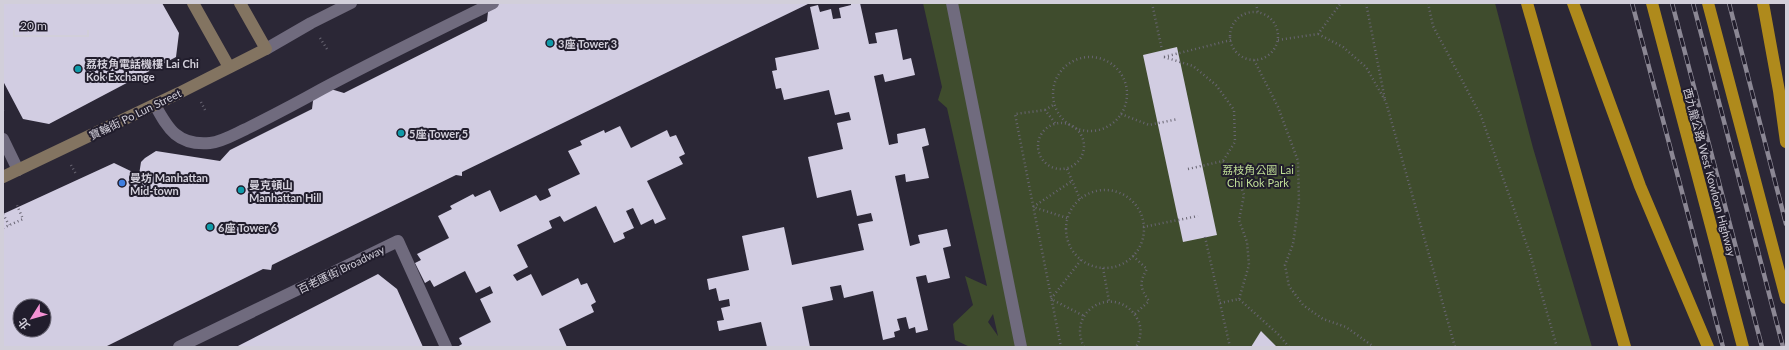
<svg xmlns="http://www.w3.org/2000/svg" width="1789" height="350" font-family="Lato,'Noto Sans TC',sans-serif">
<rect width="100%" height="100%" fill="#2b2736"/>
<path fill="#3f4c2d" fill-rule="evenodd" d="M923,3H1495L1533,148L1592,347H970L955,340L953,324L973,305L965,276L987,286L947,108L938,100L942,87ZM993,314L998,336L988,322Z"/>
<path fill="#d2cde2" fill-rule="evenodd" d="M3,3H162L179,33L176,57L49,124L23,119L3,81Z
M489,3H810L462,172V176L456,175L272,265L271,270L263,269L105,347H3V214L114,163L139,175L141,162L145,158L156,151L220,161L230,150L312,109L314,93L324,87L344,93L487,21ZM20,306H44V330H20Z
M851,3H860L869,44L877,43L875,33L897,29L903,60L911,58L915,75L885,82L883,74L874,76L889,145L898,143L897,134L925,128L929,145L922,147L929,178L906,182L905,174L895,176L910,246L920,243L918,235L947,229L951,246L943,248L950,278L928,283L926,275L916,277L928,330L916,333L915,327L909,329L906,317L897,319L900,330L894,332L895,337L883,340L873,291L844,298L841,285L830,287L833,300L802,307L810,347H767L761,322L719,331L717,321L724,320L721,308L730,306L729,299L719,301L716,288L709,290L707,279L749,270L742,236L784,227L792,265L864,250L858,224L873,221L871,213L857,216L851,190L817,198L808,157L843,149L837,123L851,120L849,112L835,115L829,90L784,100L781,88L776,89L772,71L777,70L775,58L819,49L810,7L818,5L820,12L831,9L833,19L841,18L839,8L851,5Z
M1177,47L1217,235L1183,242L1143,55Z
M620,126L631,148L667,130L670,137L676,135L685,154L679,157L683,164L647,181L666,219L655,224L653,219L641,225L633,208L626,211L634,228L623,233L625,238L614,243L596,206L564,222L560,216L549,221L552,228L517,245L528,267L513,275L517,281L531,274L542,296L578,278L581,285L587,283L596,302L591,305L594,312L559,329L567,347H457L462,344L459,338L491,322L480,299L493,293L490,286L476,293L465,271L434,287L430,280L425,283L415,263L421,260L417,254L449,238L438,216L452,209L450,206L473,194L475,197L490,190L500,212L536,195L540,201L545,199L551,196L548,189L580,174L568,151L582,145L580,141L604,130L605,133Z
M378,274L397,289L423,347H236Z
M1261,331L1277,347H1251Z"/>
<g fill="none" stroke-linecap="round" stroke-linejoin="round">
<path stroke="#686572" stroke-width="2.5" stroke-dasharray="1 3" stroke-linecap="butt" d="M1152,3L1162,50
M1256,3L1258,13
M1366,3L1385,100
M1428,3L1433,26L1481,116L1530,254L1557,347
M1230 36a24 24 0 1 1 48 0a24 24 0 1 1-48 0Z
M1318,34L1343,47L1366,67L1386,102L1455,347
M320,38L327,49
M1278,40L1318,34L1341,3
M1164,57L1193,66L1216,85L1234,110L1235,142L1223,161
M1164,57L1231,40
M1053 94a37 37 0 1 1 74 0a37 37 0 1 1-74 0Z
M179,59L184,69
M1254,60L1278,107L1298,161L1299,202L1293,244L1285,265L1289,286L1303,305L1323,319L1346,327L1374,347
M201,102L205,110
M3,110L5,109
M1045,110L1055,104
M1121,114L1149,125L1178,119
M1038 146a23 23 0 1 1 46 0a23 23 0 1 1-46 0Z
M1055,123L1045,110L1015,114L1061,347
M71,165L76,174
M1067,169L1080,199
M1188,169L1223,161L1236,171L1244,195L1239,220L1247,242L1249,265L1239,299
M1066 229a39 39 0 1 1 78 0a39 39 0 1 1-78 0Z
M3,214L9,225
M1067,218L1033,207L1072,181
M1143,227L1198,216
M3,228L23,219L16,203
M1205,237L1230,347
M1133,256L1147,269C1139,283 1140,288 1149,301L1135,314
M1081,260L1051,299L1084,316
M1103,268L1109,301
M1220,303L1239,299L1279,335L1289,347
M1084,347C1065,309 1118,282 1138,320C1142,328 1141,339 1136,347"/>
<path stroke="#706b7e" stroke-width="12" d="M155,105C168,129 178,146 210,143C222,142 235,134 246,129C272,116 297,103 322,89C378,59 436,31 493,3"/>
<path stroke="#706b7e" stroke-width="12" d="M952,3L1021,347
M266,49L311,23L351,3
M3,139L18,170
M179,347L398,241L446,347"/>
<path stroke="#837461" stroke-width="12" d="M193,3L229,67
M3,177L179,93L266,49L240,3"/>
<path stroke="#af8a1c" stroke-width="12" d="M1527,3L1625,347
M1573,3L1640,186L1708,347
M1652,3L1743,347
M1708,3L1786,298
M1763,3L1779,91L1786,142"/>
<g stroke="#8b8794" stroke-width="4.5">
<path id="rail" d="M1632,3L1723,347
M1672,3L1762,347
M1693,3L1783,347
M1729,3L1786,224"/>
</g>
<use href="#rail" stroke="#211d2c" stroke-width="3" stroke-dasharray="9" stroke-linecap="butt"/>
</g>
<g fill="#0f9aa8" stroke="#211d2c" stroke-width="1.5">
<circle cx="550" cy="43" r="4"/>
<circle cx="78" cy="69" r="4"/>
<circle cx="401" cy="133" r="4"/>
<circle cx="241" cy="190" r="4"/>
<circle cx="210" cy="227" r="4"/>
</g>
<circle fill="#3f7fe0" stroke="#211d2c" stroke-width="1.5" cx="122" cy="183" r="4"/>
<g text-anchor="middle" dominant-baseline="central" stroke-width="4" stroke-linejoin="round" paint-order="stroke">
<g font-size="11" font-weight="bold" fill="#d2cfda" stroke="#211d2c" text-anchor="start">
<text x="558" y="43">3座 Tower 3</text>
<text x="86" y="63">荔枝角電話機樓 Lai Chi<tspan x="86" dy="13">Kok Exchange</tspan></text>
<text x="409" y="133">5座 Tower 5</text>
<text x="130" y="177">曼坊 Manhattan<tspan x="130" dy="13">Mid-town</tspan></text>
<text x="249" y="184">曼克頓山<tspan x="249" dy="13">Manhattan Hill</tspan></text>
<text x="218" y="227">6座 Tower 6</text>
</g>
<g font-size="11" fill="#d2cfda" stroke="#211d2c">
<text transform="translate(135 114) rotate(-26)">寶輪街 Po Lun Street</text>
<text transform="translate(1710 172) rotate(75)">西九龍公路 West Kowloon Highway</text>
<text transform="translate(341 269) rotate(-26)">百老匯街 Broadway</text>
</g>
<g font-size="11" fill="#bfdd96" stroke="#211d2c">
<text x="1258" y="169">荔枝角公園 Lai<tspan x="1258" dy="13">Chi Kok Park</tspan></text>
</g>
</g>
<rect width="1789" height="350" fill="none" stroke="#d2cfda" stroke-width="8"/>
<g transform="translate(32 318) rotate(233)"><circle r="19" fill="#211d2c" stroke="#686472"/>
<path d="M0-3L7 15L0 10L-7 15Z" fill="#f491d3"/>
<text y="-6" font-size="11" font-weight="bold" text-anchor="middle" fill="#d2cfda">北</text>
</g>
<path d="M14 30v6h74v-6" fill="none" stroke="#d2cfda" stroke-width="2"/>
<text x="20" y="30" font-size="12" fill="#d2cfda" stroke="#211d2c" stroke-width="3" paint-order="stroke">20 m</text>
</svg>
